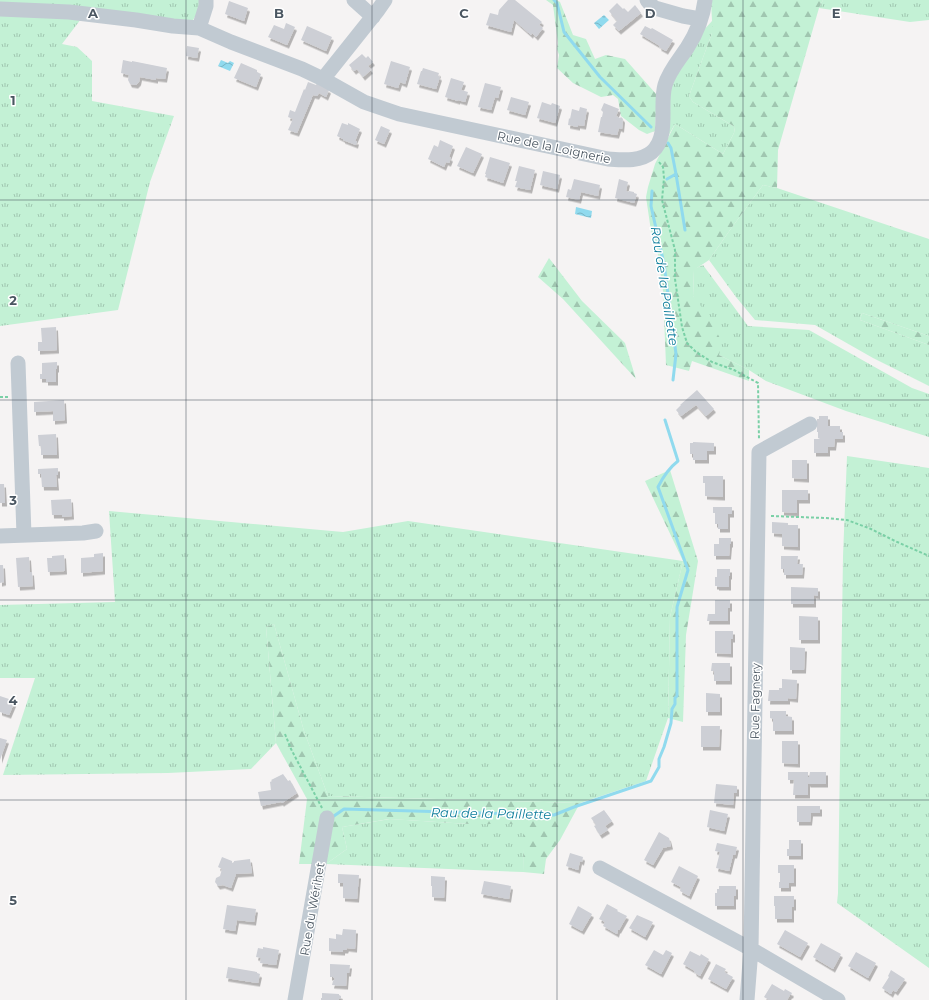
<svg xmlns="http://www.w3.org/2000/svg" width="929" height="1000" font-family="Montserrat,sans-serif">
<defs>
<pattern id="grass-tufts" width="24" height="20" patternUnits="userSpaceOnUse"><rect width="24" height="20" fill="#c3f1d5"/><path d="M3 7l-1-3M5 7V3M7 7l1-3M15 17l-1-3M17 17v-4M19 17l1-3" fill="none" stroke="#a0c6b0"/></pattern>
<pattern id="forest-firs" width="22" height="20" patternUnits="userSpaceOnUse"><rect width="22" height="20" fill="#c3f1d5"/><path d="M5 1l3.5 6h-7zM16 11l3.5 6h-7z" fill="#a0c6b0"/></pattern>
<pattern id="water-waves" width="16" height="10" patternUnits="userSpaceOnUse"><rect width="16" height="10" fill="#90daee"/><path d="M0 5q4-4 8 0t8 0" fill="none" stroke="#78b4c4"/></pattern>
<filter id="shadow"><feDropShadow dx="2" dy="3.5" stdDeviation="0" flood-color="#0004"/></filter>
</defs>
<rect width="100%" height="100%" fill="#f5f3f3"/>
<path fill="url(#grass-tufts)" d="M0,0H201L200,9L191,23L0,4Z
M823,0H929V20L910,22L819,8Z
M0,11L81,19L62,44L77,47L92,61V101L174,116L150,182L118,310L0,326Z
M712,21V33L689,96L693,102L735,127L734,133L723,154L675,124L667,138V88L701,33Z
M763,185L777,188L929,239V336L862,313L860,320L929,345V386L873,358L815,325L755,320L736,297L709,260L730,230Z
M703,265L748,326L809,330L912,388L929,394V437L846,411L766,381L749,370L719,355L693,296L694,269Z
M847,456L929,468V968L837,903L838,893L843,556Z
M109,511L343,532L408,521L683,561L670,617L668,718L646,781L580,803L328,796L304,731L274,624L266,627L276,743L251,769L168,773L3,775L35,678H0V605L115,602Z
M390,819L469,824H525L523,872L326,864L347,849L342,827Z"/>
<path fill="url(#forest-firs)" d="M546,0H557L560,2L573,35L586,39L595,59L606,55L625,59L657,95L655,131L647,134L639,130L621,116L618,99L613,95L601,97L573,83L557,68L559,55L557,49L558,43L553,5Z
M711,0H823L819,8L778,150L777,188L763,185L730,230L709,260L694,270L693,296L707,314L722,342L719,355L749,370V381L692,361L689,371L666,365L663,291L657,248L651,231L646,197L648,187L655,164L675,124L723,154L734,133L735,127L693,102L689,96L712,33V21Z
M549,258L582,301L625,343L636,379L563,299L538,277Z
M862,313L929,336V345L860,320Z
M670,470L698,561L686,635L683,722L668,718L670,617L683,561L645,481Z
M274,624L304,731L328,796L580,803L560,840L546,859L544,874L523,872L524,824H469L389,819L342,827L347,849L326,864H299L307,799L276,743L266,627Z"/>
<path fill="url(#water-waves)" d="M604,15L609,20L599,29L594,23Z
M221,60L228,63L230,61L234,63L230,71L218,66Z
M576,207L592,211L591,218L575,214Z"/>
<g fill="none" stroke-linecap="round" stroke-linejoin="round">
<path stroke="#90daee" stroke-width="3" d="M554,0L557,3L564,32L600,77L651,127
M668,143L671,148L676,174L685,230
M667,179L676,174
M652,191L651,206L664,264L676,354L673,380
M331,818L344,809L554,815L574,807L651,781L659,767V759L664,747L671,723L672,709L675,704V698L677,696V607L688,570L658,487C663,477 669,468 678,461L665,420"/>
</g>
<path fill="#cdcfd5" filter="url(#shadow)" d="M508,0H515L542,22L539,25L543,28L536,37L532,33L531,35L514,20L511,32L486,25L490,13L498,15L499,10Z
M229,1L248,8L244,21L225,14Z
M617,3L623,9L624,8L628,12L635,5L641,13L619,31L613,25L617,21L609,11Z
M286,23L295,27L287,45L268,37L274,25L284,29Z
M307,26L332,37L326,51L301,40Z
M645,26L651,29L652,28L673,40L666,51L659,47L660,46L640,34Z
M187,46L199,48L197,58L186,56Z
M362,54L366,58L368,56L373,62L368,66L371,70L363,77L357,69L354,71L349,65Z
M123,60L132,62V61L167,68L165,79L156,78V80L140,77L139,82L136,85L130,84L128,80L129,75L121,73Z
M391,61L410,67L405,84L400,82L398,88L384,84Z
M241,63L257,70V72L261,74L256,87L234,78Z
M423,68L439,73L438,76L440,77L436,89L417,84L421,71H422Z
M451,78L464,82L461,90L468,92L465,102L458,100V101L445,97Z
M308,82L316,85L317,83L329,90L326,97L319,93L317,96L313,95L297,133L288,130L293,119L288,117L290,110L295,112L304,89L305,90Z
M485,83L501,87L498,98L495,97L491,110L478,107Z
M511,97L529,102L525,115L507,110Z
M542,102L551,105L552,103L560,106L555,123L537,118Z
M604,103L619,109L616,116L620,118L621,117L623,119L622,129L619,128L617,135L598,132L601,117H602L603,112L601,110Z
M580,107L587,109L584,126L578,125V127L568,125L569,118L570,119L572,109L579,111Z
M342,123L348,125V123L360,129L355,141H357L356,145L343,140V139L337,136Z
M381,126L390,130L384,144L375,140Z
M440,140L453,146L449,157L451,158L449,163L446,162L444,167L428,159L434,145L438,147Z
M466,147L482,154L473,173L457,166Z
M490,157L510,163L503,183L485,177L486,174H485Z
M519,166L535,170L530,190L515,187L517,181H515Z
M543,171L560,175L557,189L540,185Z
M574,179L600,185L598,196L581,192L579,200L566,197L568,189L571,190Z
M619,179L628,182L626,191L629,192V191L634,192V193L637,194L634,203L615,198Z
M56,327L57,350L38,351V342H42L41,328Z
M57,362V369H56V382H46V379H40V374H42V363Z
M697,390L714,409L706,416L696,405L681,416L676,410L681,405H680Z
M64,400L65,420L53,421V411L34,412V402Z
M819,416H828V426H840V432H843V439H835L834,447H828V453H814V439H820L818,438V432H817V419H819Z
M56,434L57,455H41V446H39L38,435Z
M693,442L714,443V451H707V460H693V454H690V443H693Z
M792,460H807V479L792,478Z
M58,468V475H56L57,487H42L41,474H38V469Z
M703,476H723V497L705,496V483H703Z
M0,484H4L5,503H0Z
M782,490H808V500H797V513L782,512Z
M71,499L72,516L62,517V515H52L51,500Z
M713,507H732V514H728V529H718V524H715V513H713Z
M772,522L788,523V525H798V547L782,546V534L772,533Z
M719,538H731V544H730L729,556H714V544H719Z
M103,553V571L81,573V558L94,557V554Z
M64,555L65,571L48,572L47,558H52V556Z
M781,556H798L797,564H803L802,575H784V569H781Z
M29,557L30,572H32L33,586L18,587L16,558Z
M0,565H3L4,582L0,583Z
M717,569H730V576H729V587H717V586H715V577H717Z
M791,587L818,588V596L814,595V604H791Z
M715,600H730V608H728V621H707L708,614H715Z
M799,616L818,617V640H799Z
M715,631H733V639H731V654L715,653Z
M790,647L805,648L804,670H790Z
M712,663H730V681H714V671H711Z
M782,679L797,680L796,699L788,698V701H768L769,690H779V688H782Z
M706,693L720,694V712H706Z
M0,696L15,701L9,715L0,712Z
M770,711H786V716L792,717V731H773V719L770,718Z
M701,726H720L719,747H701Z
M0,738L7,740L0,760Z
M782,741H798V764L782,763Z
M788,772H808V777H809L810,772H826V784H809L808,783V795H793L794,780H788Z
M283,774L288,781L290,780L297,793L282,803L281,802L261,806L258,792L271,790L270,782L272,781L271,780Z
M716,784L737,786V793H734L733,805L714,803Z
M797,806H820V813H811L810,822H797Z
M604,810L612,821L605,826L608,830L600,835L594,826L596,825L591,818Z
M710,810L728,814L724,831L707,827Z
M659,832L669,838L671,846L663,848L653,865L644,860Z
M789,840H801V856H787V849H789Z
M717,843L737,847L735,855H733L729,871L716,868L720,852L715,851Z
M570,853L583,857L582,862L580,861L578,870L566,866Z
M222,857L232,861V863L234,862V861L250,859L252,873L236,874L231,888L223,885L218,886L215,882L216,878L220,876L222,869L218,867Z
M778,865H794V883H789V888H779V882H780V873H778Z
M679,866L698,876L689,896L680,891L681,887L671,882Z
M338,874L359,875L357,899L343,898V883H338Z
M431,876L445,877L444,898L432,897V886H431Z
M484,881L511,886L509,899L481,894Z
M719,886H736V896H734V906H715V893H717V889H719Z
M774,896H794V907H792V919H775V906H774Z
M607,904L618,910L617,911L627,916L619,930H618L617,934L603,926L605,922L599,919Z
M227,905L256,909L254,922L237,920L235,931L223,929Z
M578,906L592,914L582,931L569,924Z
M637,915L653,922L645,937L629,928Z
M343,929L356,930L355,949L347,948L346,950H343V952L329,951V938L336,939V934L342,935Z
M785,930L808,943L800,957L777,944Z
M821,943L841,954L833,969L813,957Z
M263,947L279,950L276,965L260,963L261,958L256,957L258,948L263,949Z
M654,950L663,955L666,950L672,953L661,974L645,965Z
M690,951L700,956L701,954L709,959L700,976L694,972L695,971L683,964Z
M856,952L876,963L868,978L848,966Z
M330,964L350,965L349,973H347L346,986L332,985L333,981L335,979L333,977H330Z
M716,964L726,969L724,972L733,977L726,989L708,979Z
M228,967L257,972V973L260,974L258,983L226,978Z
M891,970L905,979L896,992L893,990L891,994L882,988L889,977L888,976Z
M772,984L784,991L785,989L792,993L791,995H790L787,1000H769L764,997Z
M322,993L339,994V995L341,996V998L339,999V1000H321V998H322Z"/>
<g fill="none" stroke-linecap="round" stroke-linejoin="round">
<path stroke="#7ad0a6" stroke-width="2" stroke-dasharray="3 2" stroke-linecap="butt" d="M659,162L663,167L664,178L662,200L675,250V279L682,327L687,343L696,352L712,362L734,370L758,383L759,439
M0,397H8
M771,516L826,518L847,520L871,529L895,541L929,556
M285,734L291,749L322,808"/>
<path stroke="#c1cad2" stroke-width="15" d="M354,0L373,17
M647,0L651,5L655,8L683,16L700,19
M0,9L69,12L136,20L173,26L199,28L231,42L302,69L323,79L364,102L399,114L608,159C623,160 640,162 652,152C670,136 659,105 665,85C669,71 679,60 687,48C696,34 703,17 705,0
M199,28L206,6V0
M323,79L378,10L385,0
M18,363L24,535
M0,536L83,533L96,531
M600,868L751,949L838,1000
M295,1000L327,818
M747,1000L751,949L759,452L810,424"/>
</g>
<path fill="none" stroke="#4a5661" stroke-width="1" stroke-opacity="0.55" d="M186,0V1000M372,0V1000M557,0V1000M743,0V1000M0,200H929M0,400H929M0,600H929M0,800H929"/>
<g text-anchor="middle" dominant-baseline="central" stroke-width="3" stroke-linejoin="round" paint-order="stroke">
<g font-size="12" fill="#4a5661" stroke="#fff">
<text transform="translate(554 147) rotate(12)">Rue de la Loignerie</text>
<text transform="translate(755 701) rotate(-89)">Rue Fagnery</text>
<text transform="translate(312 909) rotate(-80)">Rue du Wérihet</text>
</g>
<g font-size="13" font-style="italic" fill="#0c7c9b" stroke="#fff">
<text transform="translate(665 286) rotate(81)">Rau de la Paillette</text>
<text transform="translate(491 813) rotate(1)">Rau de la Paillette</text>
</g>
</g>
<g font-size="13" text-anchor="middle" font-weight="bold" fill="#4a5661" stroke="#fff" stroke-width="3" stroke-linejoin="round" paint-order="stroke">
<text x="93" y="18">A</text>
<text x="279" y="18">B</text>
<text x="464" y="18">C</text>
<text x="650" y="18">D</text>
<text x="836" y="18">E</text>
<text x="13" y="105">1</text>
<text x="13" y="305">2</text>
<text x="13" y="505">3</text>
<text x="13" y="705">4</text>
<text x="13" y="905">5</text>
</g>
</svg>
